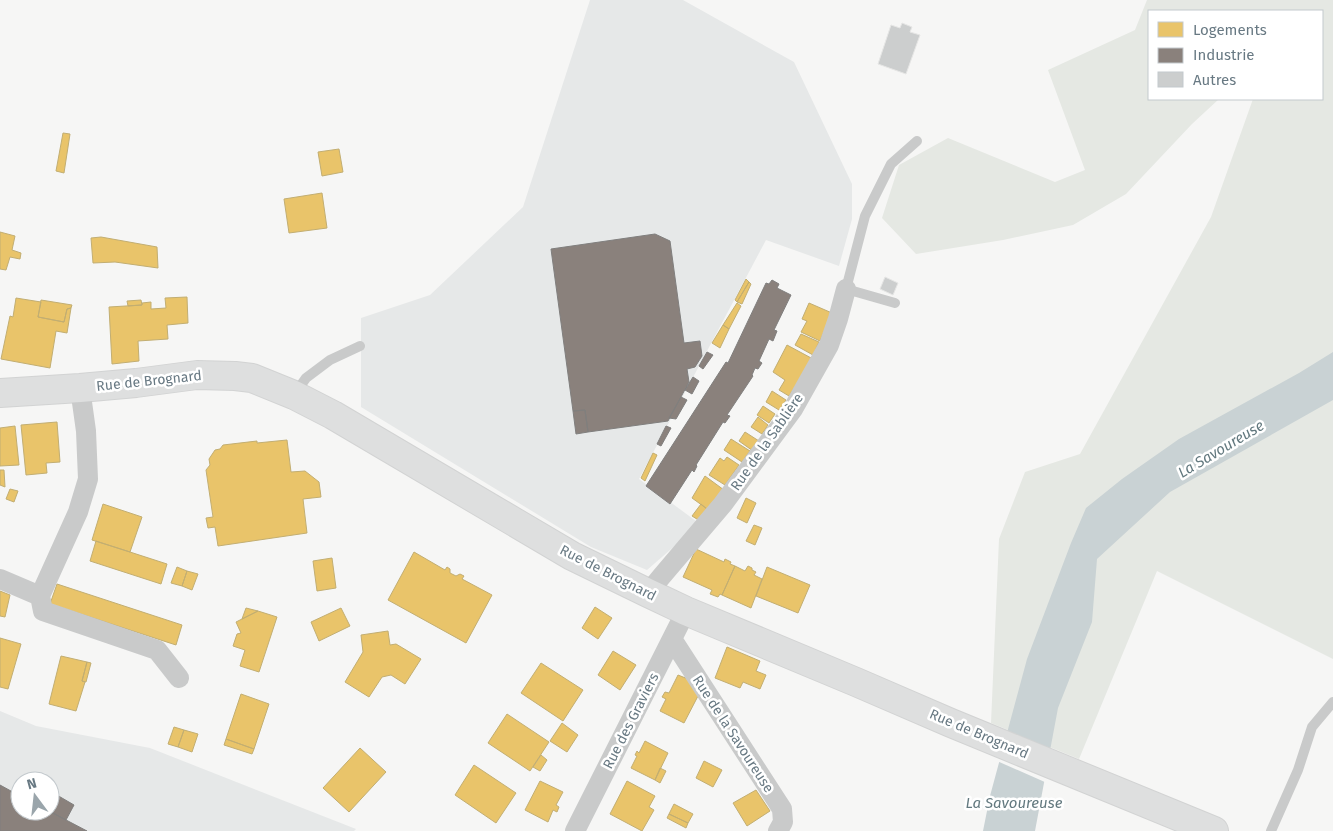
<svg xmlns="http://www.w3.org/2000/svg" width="1333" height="831" font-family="'Fira Sans',sans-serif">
<rect width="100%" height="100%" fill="#f6f6f5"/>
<path fill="#e6e8e8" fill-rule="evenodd" d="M590,0H683L794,62L852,184V219L839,266L766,240L639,479L700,524L647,570L591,547L361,407V318L430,295L523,207Z
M0,711L36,726L150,748L356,829L354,831H0ZM20,781H50V811H20Z"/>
<path fill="#e5e8e3" d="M1147,0H1333V659L1157,571L1079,759L991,723L999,539L1025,472L1080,454L1211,217L1253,99H1322V11H1149V99H1219L1192,124L1126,194L1073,225L1003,240L916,254L882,218L899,165L948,138L1055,182L1085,170L1048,70L1135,30Z"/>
<path fill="#c9d2d4" d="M1333,352V400L1170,492L1097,559L1092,622L1058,708L1035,831H983L990,796L1027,659L1071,543L1086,508L1122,479L1179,439L1299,373Z"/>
<path fill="#f6f6f5" d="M1005,731L1053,751L1047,783L997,761Z"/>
<path fill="#e9c46a" stroke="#c2ae72" d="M63,133L70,134L64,173L56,171Z
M339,149L343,172L322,176L318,152Z
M322,193L327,228L289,233L284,199Z
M0,232L15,236L12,250L21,253L20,259L10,257L6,270L0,269Z
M101,237L157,247L158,268L115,262L93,263L91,238Z
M746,279L749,282L737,302L735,300Z
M749,282L751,284L742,304L737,302Z
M187,297L188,323L167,325L168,339L138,341L139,361L112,364L109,307L142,305V303L151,302V309L166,308L165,298Z
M16,298L41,302L38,317L64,322L67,309L71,308L67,333L56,331L50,368L1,359L10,316L13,317Z
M41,300L72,305L71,308L67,309L64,322L38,317Z
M141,300L142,305L128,306L127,301Z
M737,303L741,306L729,329L723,325Z
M809,303L832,313L820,341L801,332L807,321L802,319Z
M723,325L729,329L720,348L712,343Z
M801,334L819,342L813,355L795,345Z
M787,345L813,359L789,396L779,390L785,380L773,372Z
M772,391L786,400L779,410L766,402Z
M763,406L775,414L769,423L757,415Z
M758,417L768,425L762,434L751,427Z
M57,422L60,462L46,463L47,473L26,475L21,425Z
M15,426L19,465L0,466V428Z
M745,432L759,441L753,451L739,441Z
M731,439L750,451L742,462L724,450Z
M287,440L291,472L305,471L319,482L321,497L303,499L307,533L218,546L215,527L208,528L206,518L213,517L206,470L210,465L209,459L215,450L220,449L223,445L257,441V443Z
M653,453L657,455L645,481L641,478Z
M727,457L739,465L725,485L709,475L720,458L724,461Z
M0,470H4L5,487L0,485Z
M705,476L724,490L710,511L692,498Z
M10,489L18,491L14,502L6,499Z
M746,498L756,503L747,523L737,518Z
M103,504L142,517L130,552L92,540Z
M701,504L708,510L700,521L692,516Z
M754,525L762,528L755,545L746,541Z
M96,541L167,564L161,584L90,561Z
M696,549L724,562L725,559L731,562L730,564L735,566L722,595L720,594L718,597L710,594L712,590L683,577Z
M414,552L445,570L447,567L450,569V573L456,576L460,574L464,576L462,579L492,595L466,643L388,600Z
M332,558L336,588L317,591L313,561Z
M735,566L745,571L748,566L752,568V570L756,572L754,575L762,579L751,608L722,595Z
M177,567L187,571L182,586L171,583Z
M767,567L810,585L798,613L756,596Z
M187,571L198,574L192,590L182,586Z
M57,584L182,625L176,645L50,604Z
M0,591L10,595L5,617L0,616Z
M595,607L612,618L598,639L582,628Z
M246,608L258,611L242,619Z
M341,608L350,626L319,641L311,622Z
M258,611L277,617L259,672L240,666L245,650L233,646L237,634L241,633L236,622Z
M388,631L390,645L396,644L421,659L405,684L391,675L382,677L369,697L345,682L363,652L361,635Z
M0,638L21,644L8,689L0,687Z
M727,647L760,661L756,671L766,675L760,689L743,682L740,688L715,678Z
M613,651L636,665L620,690L598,675Z
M61,656L87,662L82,681L85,682L76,711L49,704Z
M87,662L91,663L86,682L82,681Z
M541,663L583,690L563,721L521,693Z
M678,675L688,679L698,696L684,723L660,711L666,699L662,697L665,692L669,693Z
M241,694L269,704L254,749L226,739Z
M507,714L549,742L530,771L488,743Z
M562,723L578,735L567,752L550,741Z
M174,727L184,730L178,747L168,744Z
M184,730L198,734L192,752L178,747Z
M226,739L254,749L252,754L224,745Z
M645,741L668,753L655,780L631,768L637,756L635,755L637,751L639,753Z
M360,748L386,772L349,812L323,788Z
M541,755L547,760L540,771L533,767Z
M704,761L722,770L713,787L696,778Z
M474,765L516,793L496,823L455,795Z
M660,768L666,771L660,783L655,780Z
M540,781L563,792L556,805L559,807L557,812L553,810L548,822L525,810Z
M627,781L655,796L649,807L654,810L642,831L610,814Z
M756,790L770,811L747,826L733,803Z
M674,804L693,814L688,823L669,814Z
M669,814L688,823L686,828L667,818Z"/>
<path fill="#8a817c" stroke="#807f7e" d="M655,234L670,241L684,343L700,341L702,356L695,367L687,369L689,382L668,421L588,432L585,410L573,411L551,249Z
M772,280L779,284L777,288L791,295L774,330L777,331L773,341L769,339L759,361L762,363L758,369L755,368L752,375L753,376L727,415L730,416L725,423L723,422L696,465L697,466L694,472L692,470L670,504L646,486L726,362L728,363L766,283L769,284Z
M707,352L713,355L703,369L699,366Z
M693,377L699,381L692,394L685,390Z
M681,397L687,400L676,419L669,418Z
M585,410L588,432L576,434L573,411Z
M666,426L671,428L661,446L657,444Z
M0,785L20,796V811H49L87,831H0Z
M50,791L74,805L66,820L49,811Z"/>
<path fill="#cccece" stroke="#e6e6e5" d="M902,23L912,27L910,32L920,35L906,74L878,64L891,25L900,28Z
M885,277L898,283L893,295L880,289Z"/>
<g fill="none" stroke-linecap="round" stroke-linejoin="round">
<g stroke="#d2d3d3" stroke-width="30">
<path id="secondary" d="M0,393L80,388L136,383L197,375L235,376L252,378L294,395L333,415L572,556L648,593L686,611L856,682L951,723L1214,831"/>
</g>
<path stroke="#c9caca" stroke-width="10" d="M895,303L846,289L865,216L891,164L917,141
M294,395L306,378L330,360L360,346
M1271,831L1298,770L1312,727L1333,702"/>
<path stroke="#c9caca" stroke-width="20" d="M80,388L86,431L88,479L78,512L40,596L43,611L157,650L179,678
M0,579L40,596
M648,593L661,577L723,504L793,409L829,345L838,319L846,289
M672,639L782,809L783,822L778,831
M575,831L686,611"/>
<use href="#secondary" stroke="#dedfdf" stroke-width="28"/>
</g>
<g text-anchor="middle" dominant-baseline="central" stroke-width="5" stroke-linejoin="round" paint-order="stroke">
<g font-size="14" fill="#687983" stroke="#fff">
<text transform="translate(149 381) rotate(-6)">Rue de Brognard</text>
<text transform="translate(767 442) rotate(-55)">Rue de la Sablière</text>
<text transform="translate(608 573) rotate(27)">Rue de Brognard</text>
<text transform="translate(631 721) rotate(-63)">Rue des Graviers</text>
<text transform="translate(733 734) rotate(57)">Rue de la Savoureuse</text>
<text transform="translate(979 734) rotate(23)">Rue de Brognard</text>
</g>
<g font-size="15" font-style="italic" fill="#63797f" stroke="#fff">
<text transform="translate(1221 449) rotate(-31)">La Savoureuse</text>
<text x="1014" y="803">La Savoureuse</text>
</g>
</g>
<rect x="1148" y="10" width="175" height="90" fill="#ffffff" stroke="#c3c9cd"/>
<rect x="1158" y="22" width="25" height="15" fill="#e9c46a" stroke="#c3c9cd"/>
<text x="1193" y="35" font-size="15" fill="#687983">Logements</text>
<rect x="1158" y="48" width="25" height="15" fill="#8a817c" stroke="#c3c9cd"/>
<text x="1193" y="60" font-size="15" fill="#687983">Industrie</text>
<rect x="1158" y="72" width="25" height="15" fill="#cccece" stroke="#c3c9cd"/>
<text x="1193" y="85" font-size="15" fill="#687983">Autres</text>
<g transform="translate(35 796) rotate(345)"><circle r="24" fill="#ffffff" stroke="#c3c9cd"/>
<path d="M0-4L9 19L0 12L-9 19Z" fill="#9aa5ab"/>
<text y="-8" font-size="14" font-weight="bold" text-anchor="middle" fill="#687983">N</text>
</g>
</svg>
